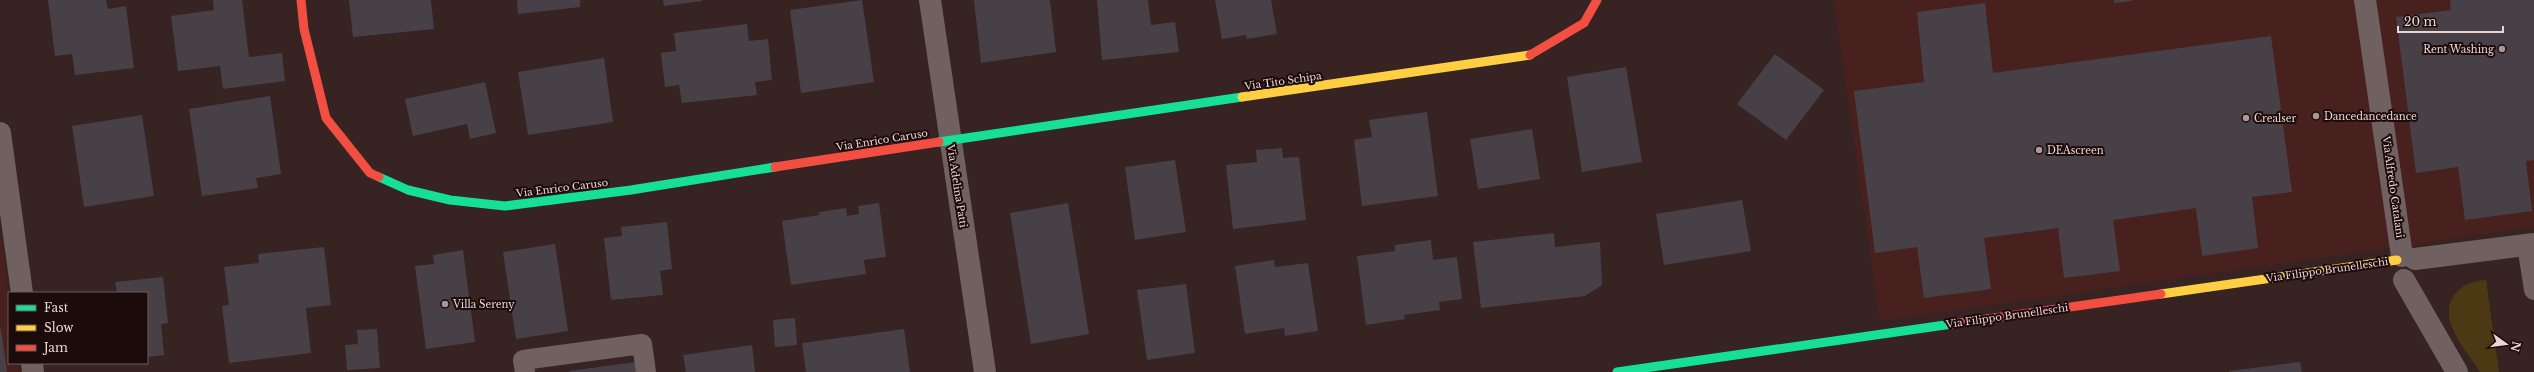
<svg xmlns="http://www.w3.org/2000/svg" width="2534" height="372" font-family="'Libre Baskerville',serif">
<rect width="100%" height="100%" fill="#362322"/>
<path fill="#48211f" d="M1834,0H2534V227L1880,321Z
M0,230L9,298V363H18L19,372H0Z"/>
<path fill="#4c3914" d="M2486,280L2499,372H2480C2471,358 2458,343 2452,327C2441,300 2460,281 2486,280Z"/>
<path fill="#474147" d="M48,0H106L108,9L126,6L134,68L75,75L72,54L55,56Z
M213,0H242L249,57L282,53L285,81L223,89L220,66L178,71L171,16L214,10Z
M349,0H431L434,29L353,37Z
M517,0H580V7L518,14Z
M663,0H702V1L664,6Z
M862,0L874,82L801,93L790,10Z
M974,0H1050L1056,52L981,63Z
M1097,0H1148L1151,25L1175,22L1179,52L1102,60Z
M1215,0H1271L1277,34L1247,39L1246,35L1222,39Z
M2114,0H2132V1L2114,3Z
M2450,0H2534V160L2526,161L2532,211L2465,220L2458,167L2416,173L2396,17L2451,10Z
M1985,3L1993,73L2271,36L2292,192L2252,197L2258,248L2202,256L2196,208L2113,220L2120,271L2064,278L2058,228L1984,238L1991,289L1924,298L1917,247L1875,253L1854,91L1924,82L1917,12Z
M747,24L749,41L768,39L772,80L755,82L757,95L682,103L679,85L665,87L661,53L676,51L674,33Z
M1775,54L1824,90L1786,140L1737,104Z
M604,58L613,122L528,135L518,72Z
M1626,67L1642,162L1582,172L1567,77Z
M485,82L496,133L470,139L467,124L413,136L405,99Z
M270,96L281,174L256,178L258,188L202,196L189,109Z
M1427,112L1438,196L1362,206L1354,140L1372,137L1369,120Z
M142,115L154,196L84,207L72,126Z
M1532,129L1540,179L1478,189L1470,139Z
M1282,148L1283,158L1299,157L1306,220L1233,229L1226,165L1257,162L1256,150Z
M1175,160L1186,232L1135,240L1125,167Z
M1742,200L1751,251L1664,265L1656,214Z
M879,203L886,257L864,260L866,274L791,285L782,221L819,215V212L846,208L847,216L859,214L858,206Z
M1068,203L1089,334L1031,344L1010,213Z
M667,222L672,269L660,271L663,295L611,300L604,238L622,236L621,227Z
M1554,233L1555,247L1600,242L1602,285L1585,296L1481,308L1473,242Z
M1431,240L1433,260L1457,257L1462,299L1439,302L1440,310L1404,315L1405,319L1366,325L1357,256L1395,251V245Z
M555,244L568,331L516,339L503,252Z
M324,247L331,305L306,308L311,353L229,363L222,306L229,305L224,267L259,263L258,254Z
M463,250L475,342L426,349L415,266L434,264L433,255Z
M1274,260L1275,267L1308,263L1318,331L1285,336L1284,328L1245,334L1235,266Z
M163,277L168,323L161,324L164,355L147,357V293H114L117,292L115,282Z
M1186,284L1195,353L1147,360L1137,290Z
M795,318L797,345L775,347L773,320Z
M0,329H1L7,372H0Z
M377,329L380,368L347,370L345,345L358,344L357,330Z
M904,329L910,372H806L802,343Z
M752,345L755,372H686L683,355Z
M636,362L637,372H570L569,371Z
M2300,362L2302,372H2229V371Z"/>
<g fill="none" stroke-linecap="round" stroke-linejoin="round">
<path stroke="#706160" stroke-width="20" d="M2527,245L2534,290
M525,372L523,360L642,344L646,372"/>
<path stroke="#706160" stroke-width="22" d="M930,0L985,372
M2365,0L2402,256
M0,133L22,293
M2415,259L2534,244
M2404,280L2457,372
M32,363L33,372"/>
<path stroke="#16e098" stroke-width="9" d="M939,142L1242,97
M379,177L408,190L450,200L505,206L631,190L775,167
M1617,372L1952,324"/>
<path stroke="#ffcf43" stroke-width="9" d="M1242,97L1530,55
M2161,294L2397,260"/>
<path stroke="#f24e42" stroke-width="9" d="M301,0L304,29L326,118L370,173L379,177
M1530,55L1584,23L1597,0
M775,167L939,142
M1952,324L2161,294"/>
</g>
<g fill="#ad9794" stroke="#1b0b0a" stroke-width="1.5">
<circle cx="2502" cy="49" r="4"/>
<circle cx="2316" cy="116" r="4"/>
<circle cx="2246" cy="118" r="4"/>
<circle cx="2039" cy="150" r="4"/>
<circle cx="445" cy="304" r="4"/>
</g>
<g text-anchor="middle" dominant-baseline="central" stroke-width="4" stroke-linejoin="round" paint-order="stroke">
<g font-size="10" fill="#edd5d2" stroke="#1b0b0a" text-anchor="start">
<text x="2494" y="49" text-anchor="end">Rent Washing</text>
<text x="2324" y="116">Dancedancedance</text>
<text x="2254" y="118">Crealser</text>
<text x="2047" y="150">DEAscreen</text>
<text x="453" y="304">Villa Sereny</text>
</g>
<g font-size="10" fill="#edd5d2" stroke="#1b0b0a">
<text transform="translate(1283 81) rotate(-8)">Via Tito Schipa</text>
<text transform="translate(882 140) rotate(-9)">Via Enrico Caruso</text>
<text transform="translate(957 186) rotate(81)">Via Adelina Patti</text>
<text transform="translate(2393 187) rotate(82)">Via Alfredo Catalani</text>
<text transform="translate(562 188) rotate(-7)">Via Enrico Caruso</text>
<text transform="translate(2327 270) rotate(-8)">Via Filippo Brunelleschi</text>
<text transform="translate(2007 316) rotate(-8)">Via Filippo Brunelleschi</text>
</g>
</g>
<rect x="8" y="292" width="140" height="72" fill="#1b0b0a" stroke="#6f5c5a"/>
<rect x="16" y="305" width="20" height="6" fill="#16e098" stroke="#6f5c5a"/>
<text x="44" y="312" font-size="12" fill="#edd5d2">Fast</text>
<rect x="16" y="325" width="20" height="6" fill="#ffcf43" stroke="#6f5c5a"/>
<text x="44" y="332" font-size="12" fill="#edd5d2">Slow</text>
<rect x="16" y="345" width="20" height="6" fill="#f24e42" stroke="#6f5c5a"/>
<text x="44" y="352" font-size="12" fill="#edd5d2">Jam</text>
<g transform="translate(2506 344) rotate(104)" stroke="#1b0b0a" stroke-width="3" paint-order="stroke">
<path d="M0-3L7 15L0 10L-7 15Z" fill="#edd5d2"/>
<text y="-6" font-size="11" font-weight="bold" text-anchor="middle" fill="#edd5d2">N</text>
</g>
<path d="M2398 26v6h105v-6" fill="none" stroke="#edd5d2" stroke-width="2"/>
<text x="2404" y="26" font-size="12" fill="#edd5d2" stroke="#1b0b0a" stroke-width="3" paint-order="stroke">20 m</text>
</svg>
